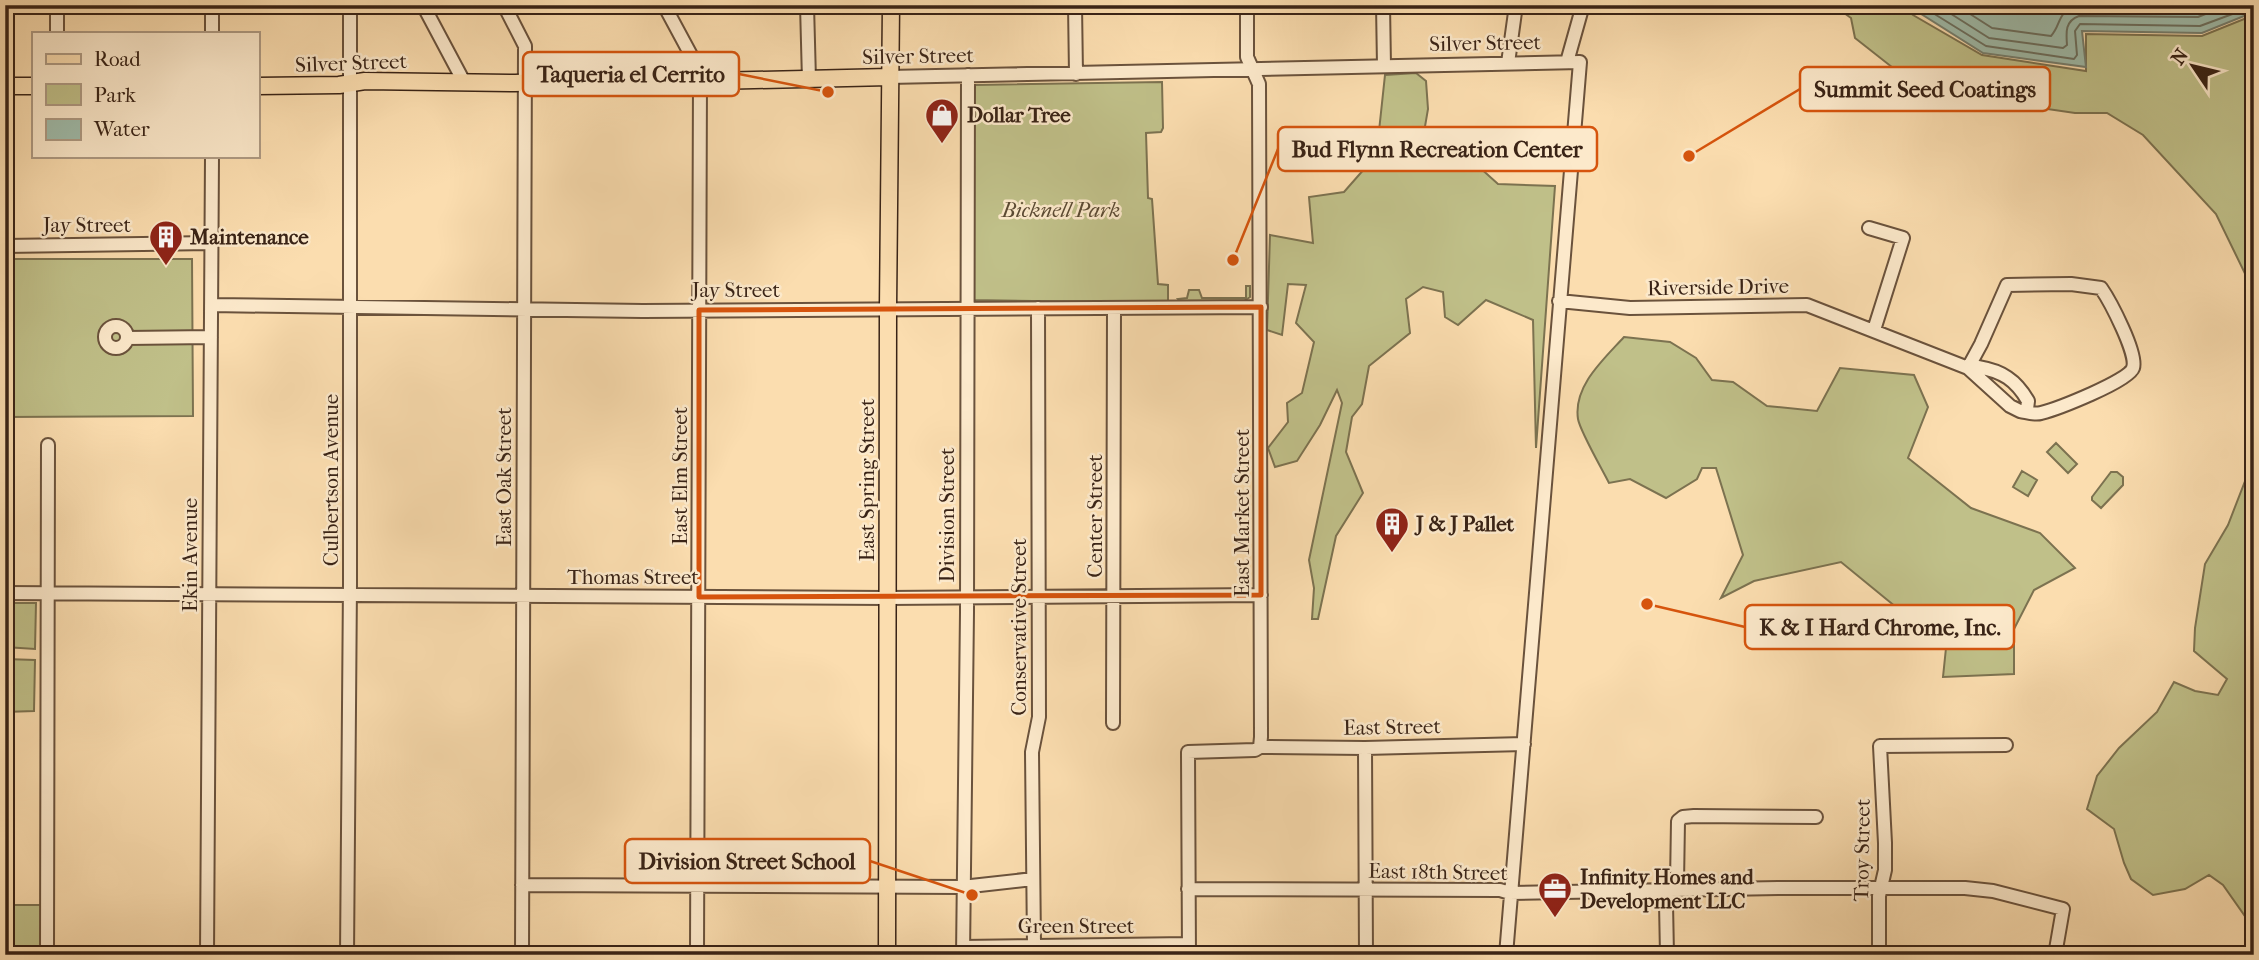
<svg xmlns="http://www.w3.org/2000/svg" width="2259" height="960" font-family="'IM FELL French Canon',serif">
<rect width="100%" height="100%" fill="#fbddaf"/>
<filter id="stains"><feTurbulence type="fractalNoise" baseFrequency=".00286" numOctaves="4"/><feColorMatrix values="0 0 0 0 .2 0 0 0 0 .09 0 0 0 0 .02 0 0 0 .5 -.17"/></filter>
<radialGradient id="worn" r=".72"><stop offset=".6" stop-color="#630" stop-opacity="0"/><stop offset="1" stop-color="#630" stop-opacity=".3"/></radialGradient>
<path fill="#c0c089" stroke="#7c7250" stroke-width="2" d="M1833,5H1901L1913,15L1982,55L2086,71V34L2202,36L2254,15V309L2253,290L2216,214L2143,135L2107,113H2075L1933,92L1902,75L1855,38L1851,18Z
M1416,73L1426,81L1428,109L1422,144L1439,167L1478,166L1498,184L1555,186L1536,448L1533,320L1486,300L1458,325L1445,317L1443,292L1423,287L1406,299L1410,333L1369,366L1362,404L1352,417L1346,452L1363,493L1336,536L1318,619H1312L1314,588L1309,560L1342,403L1337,390L1320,425L1297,461L1275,467L1268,448L1288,422L1287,403L1302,393L1314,342L1296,323L1306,285L1288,284L1282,335L1267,330L1270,235L1313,243L1309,197L1344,192L1373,159L1379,131L1385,75Z
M1162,82L1163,128L1161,132L1146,133L1148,198L1152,199L1158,284L1168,285V303L972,300L974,85Z
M5,259H192L193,416L5,417Z
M1246,286H1250V297L1244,301L1182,303L1178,299L1187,298L1189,290H1199L1202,298H1246Z
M1624,337L1670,342L1696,358L1712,380L1733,382L1767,406L1817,411L1840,368L1914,375L1928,407L1908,458L1971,508L2040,533L2075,568L2034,590L2014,629V674L1943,677L1946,648L1841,562L1754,581L1721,598L1743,555L1716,468H1702L1697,479L1666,498L1630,479L1609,483C1602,469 1580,431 1578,419C1573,386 1604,359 1624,337Z
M2056,443L2077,464L2068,473L2047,452Z
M2254,458V929L2223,885L2209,875L2185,889L2153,895L2131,879L2124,863L2114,829L2087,809L2097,776L2119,748L2157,712L2174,682L2195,691L2218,695L2227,679L2194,651L2195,628L2205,564L2228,525Z
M2022,471L2037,480L2028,496L2013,487Z
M2111,472H2117L2123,477V485L2101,508L2092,500V497Z
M5,603H36L35,649L5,647Z
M5,659L35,660L34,711L5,712Z
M5,905H41V955H5Z"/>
<path fill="#9fbcab" stroke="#767f6f" stroke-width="2" d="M1907,5H2254V12L2202,33L2082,31L2086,67L1983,53Z"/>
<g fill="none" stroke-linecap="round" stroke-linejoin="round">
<path stroke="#6c7060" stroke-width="2" d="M1920,5L1986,46L2074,59L2077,55L2075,31L2080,24L2200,26L2254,6
M1937,5L1989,38L2063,48L2067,45C2066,32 2065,21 2079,16L2198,17L2228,5
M1956,5L1992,28L2051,36C2062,24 2056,12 2078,5
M2109,5H2200"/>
<g stroke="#6a523c" stroke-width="16">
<path id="minor" d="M423,5L464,82
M504,5L525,46L522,955
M664,5L699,70L700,79L697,955
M807,5L809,80
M1075,5L1076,74
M1383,5L1384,66
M57,33V5
M212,33V5
M1567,62L1583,5
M1508,63L1516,5
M889,77L1580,62L1506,955
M1869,228L1903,238L1874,330
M5,246L211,243
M1559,301L1630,308L1807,305L1968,368L1981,344L2007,285L2071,284L2101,288C2110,301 2138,354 2133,368C2129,381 2057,409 2041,413C2034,415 2027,412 2020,411
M211,305L643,311L1261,307
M105 337a11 11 0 1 1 22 0a11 11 0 1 1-22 0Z
M127,338L211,337
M1978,367C2002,371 2016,380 2028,401L2027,409L2020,411L2010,406L1968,368Z
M5,593L887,598L1261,595
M1113,723L1114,308
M1260,747L1365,748L1524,744
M1365,748L1366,955
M522,885L962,887L1033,879
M1188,889L1500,890L1510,893L1778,888H1965L1993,891L2063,909L2055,955
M1034,945L1032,752L1039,717L1038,308
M963,947L1189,944
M47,955L48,445
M207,955L212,156
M347,955L350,584V5
M963,955L967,612L968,75
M1189,955L1188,752L1255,750L1260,747L1261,737L1259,84L1247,57V5
M1667,955L1666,903L1677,883L1678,821L1683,817L1694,816L1816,817
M1879,955V896L1885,870V843L1880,746L2006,745"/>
</g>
<g stroke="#392316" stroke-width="19">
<path id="major" d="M5,86H33
M257,86L339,85L365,81L515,83L688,77L714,81L889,77
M887,955L888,308L891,5"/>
</g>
<use href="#minor" stroke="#fce9cb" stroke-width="12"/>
<use href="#major" stroke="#fbddaf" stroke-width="16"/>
</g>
<path fill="none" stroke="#d6540d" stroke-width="5" stroke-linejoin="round" d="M1261,307V595L699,597V310Z"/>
<defs>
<g id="shop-pin" transform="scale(1.75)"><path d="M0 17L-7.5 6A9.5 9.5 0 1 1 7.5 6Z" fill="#8f2418" stroke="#fce9cb"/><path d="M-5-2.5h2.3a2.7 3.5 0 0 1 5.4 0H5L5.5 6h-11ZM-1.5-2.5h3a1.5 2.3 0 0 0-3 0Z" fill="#fff"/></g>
<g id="building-pin" transform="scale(1.75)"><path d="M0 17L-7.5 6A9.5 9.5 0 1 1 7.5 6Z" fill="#8f2418" stroke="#fce9cb"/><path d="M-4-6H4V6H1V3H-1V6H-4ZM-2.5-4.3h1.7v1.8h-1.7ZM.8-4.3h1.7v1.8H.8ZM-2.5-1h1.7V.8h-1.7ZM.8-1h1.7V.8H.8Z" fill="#fff"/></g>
<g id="office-pin" transform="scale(1.75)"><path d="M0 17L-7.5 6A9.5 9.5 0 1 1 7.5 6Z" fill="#8f2418" stroke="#fce9cb"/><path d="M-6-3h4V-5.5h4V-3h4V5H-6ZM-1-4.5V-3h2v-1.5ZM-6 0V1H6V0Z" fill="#fff"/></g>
</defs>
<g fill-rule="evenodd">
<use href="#shop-pin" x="942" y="115"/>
<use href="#building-pin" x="166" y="237"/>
<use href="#building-pin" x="1392" y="524"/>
<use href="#office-pin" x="1555" y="889"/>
</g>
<g text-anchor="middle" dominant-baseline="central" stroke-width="5" stroke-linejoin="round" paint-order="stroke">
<g font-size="21" fill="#392316" stroke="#fce9cb">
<text transform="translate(1485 43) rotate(-1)">Silver Street</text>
<text transform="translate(918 56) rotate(-1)">Silver Street</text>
<text transform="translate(351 63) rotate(-2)">Silver Street</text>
<text x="87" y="225">Jay Street</text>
<text transform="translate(1718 287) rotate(-1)">Riverside Drive</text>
<text x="736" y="290">Jay Street</text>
<text transform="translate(680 476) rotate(-90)">East Elm Street</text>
<text transform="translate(504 477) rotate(-90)">East Oak Street</text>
<text transform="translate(331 480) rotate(-90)">Culbertson Avenue</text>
<text transform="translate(867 480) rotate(-90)">East Spring Street</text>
<text transform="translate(1242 513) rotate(-90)">East Market Street</text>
<text transform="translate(947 515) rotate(-90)">Division Street</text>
<text transform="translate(1095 516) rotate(-90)">Center Street</text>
<text transform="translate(190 555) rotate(-90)">Ekin Avenue</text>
<text x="633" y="577">Thomas Street</text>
<text transform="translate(1019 627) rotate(-90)">Conservative Street</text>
<text transform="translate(1392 727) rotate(-1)">East Street</text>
<text transform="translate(1862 850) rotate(-89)">Troy Street</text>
<text transform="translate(1438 872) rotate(1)">East 18th Street</text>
<text x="1076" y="926">Green Street</text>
</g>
<g font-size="21" font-weight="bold" fill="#392316" stroke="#fce9cb" text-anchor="start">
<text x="967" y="115">Dollar Tree</text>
<text x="190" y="237">Maintenance</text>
<text x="1416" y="524">J &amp; J Pallet</text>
<text x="1580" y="877">Infinity Homes and<tspan x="1580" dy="24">Development LLC</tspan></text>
</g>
<g font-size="21" font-style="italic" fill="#5b4a33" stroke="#fce9cb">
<text x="1061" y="210">Bicknell Park</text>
</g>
</g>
<path fill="none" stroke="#d6540d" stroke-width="2.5" d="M828 92L739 74M1689 156L1800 89M1233 260L1278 149M1647 604L1745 627M972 895L870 861"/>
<g fill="#d6540d" stroke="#fce9cb" stroke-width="2.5">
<circle cx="828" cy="92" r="7"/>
<circle cx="1689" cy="156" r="7"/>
<circle cx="1233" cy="260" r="7"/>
<circle cx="1647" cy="604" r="7"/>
<circle cx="972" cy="895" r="7"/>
</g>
<g fill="#fce9cb" stroke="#d6540d" stroke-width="2.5">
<rect x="523" y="52" width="216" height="44" rx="7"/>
<rect x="1800" y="67" width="250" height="44" rx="7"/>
<rect x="1278" y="127" width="319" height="44" rx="7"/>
<rect x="1745" y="605" width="269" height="44" rx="7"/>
<rect x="625" y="839" width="245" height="44" rx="7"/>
</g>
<g font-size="23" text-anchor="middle" font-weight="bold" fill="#392316">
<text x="631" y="82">Taqueria el Cerrito</text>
<text x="1925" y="97">Summit Seed Coatings</text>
<text x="1437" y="157">Bud Flynn Recreation Center</text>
<text x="1880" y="635">K &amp; I Hard Chrome, Inc.</text>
<text x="747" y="869">Division Street School</text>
</g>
<rect width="2259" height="960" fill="none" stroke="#fbddaf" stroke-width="28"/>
<rect x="7" y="7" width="2245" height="946" fill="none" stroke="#392316" stroke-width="3.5"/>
<rect x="14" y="14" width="2231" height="932" fill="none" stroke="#392316" stroke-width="2"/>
<rect x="32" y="32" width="228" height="126" fill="#fce9cb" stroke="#ae9a83" stroke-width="2"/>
<rect x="46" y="54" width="35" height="10" fill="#fbddaf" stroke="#ae9a83" stroke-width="2"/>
<text x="94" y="66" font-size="21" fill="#392316">Road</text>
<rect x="46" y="84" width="35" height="21" fill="#c0c089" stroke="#ae9a83" stroke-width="2"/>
<text x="94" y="102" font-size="21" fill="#392316">Park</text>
<rect x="46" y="119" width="35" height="21" fill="#9fbcab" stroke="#ae9a83" stroke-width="2"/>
<text x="94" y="136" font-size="21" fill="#392316">Water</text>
<g transform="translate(2193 66) rotate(305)" stroke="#fce9cb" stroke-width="5" paint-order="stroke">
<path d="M0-5L12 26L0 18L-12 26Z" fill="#392316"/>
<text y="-10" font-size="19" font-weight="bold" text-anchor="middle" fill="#392316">N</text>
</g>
<rect width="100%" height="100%" filter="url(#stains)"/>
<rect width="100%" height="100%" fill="url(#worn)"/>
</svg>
